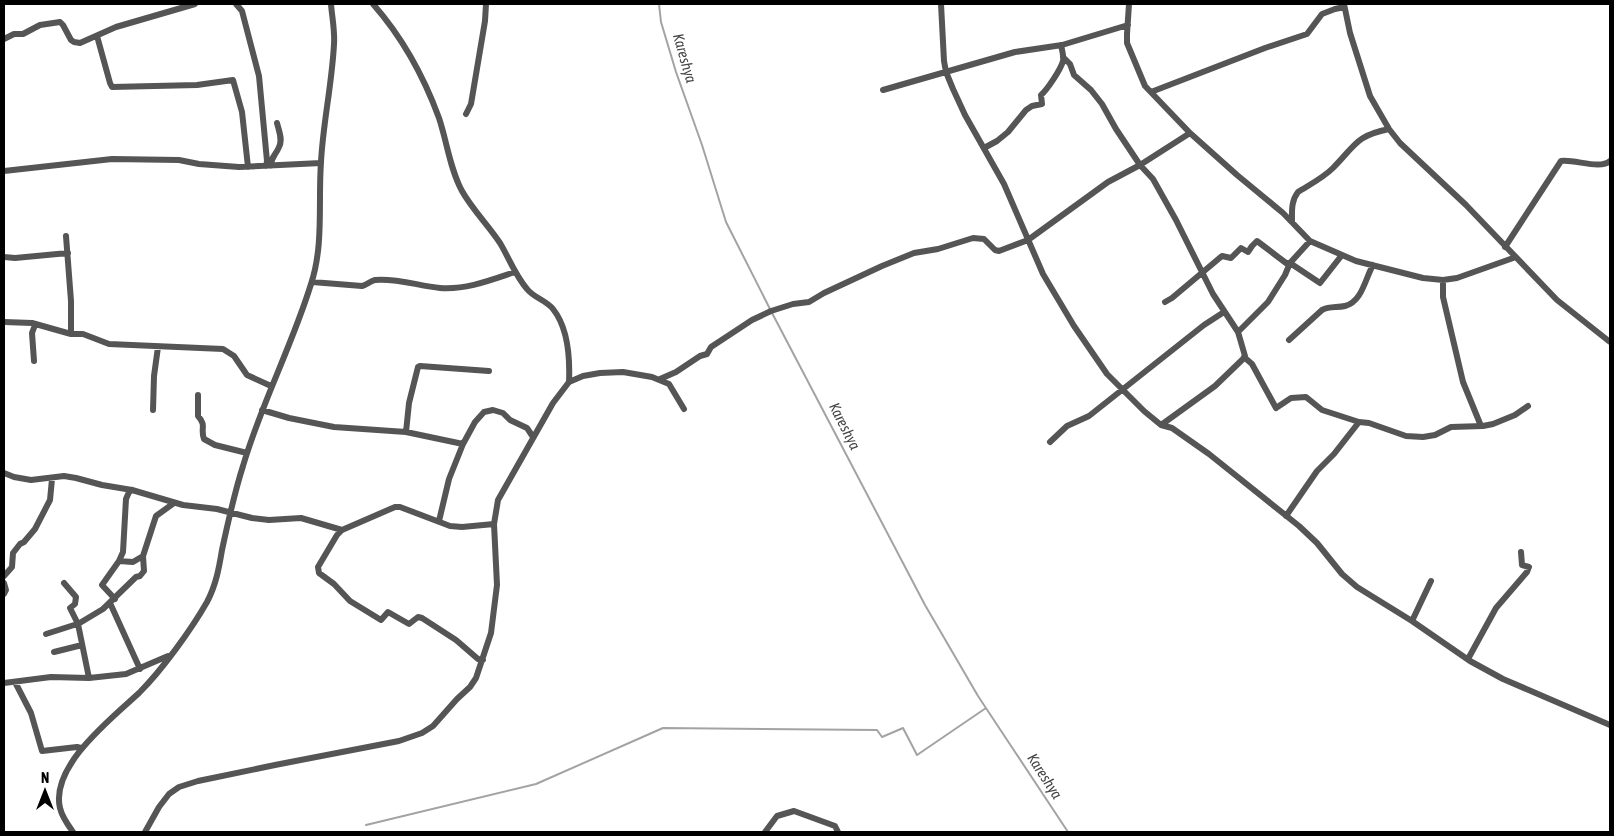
<svg xmlns="http://www.w3.org/2000/svg" width="1614" height="836" font-family="'Asap Condensed',sans-serif">
<rect width="100%" height="100%" fill="#fff"/>
<g fill="none" stroke-linecap="round" stroke-linejoin="round">
<path stroke="#a3a3a3" stroke-width="2" d="M659,4L661,22L676,72L702,145L726,222L771,311L925,605L978,696L1068,832
M366,825L536,784L663,728L877,730L882,737L903,728L917,755L986,708"/>
<path stroke="#555" stroke-width="6" d="M236,4L242,11L259,76L267,161L266,166
M373,4C402,37 424,77 439,118C447,142 450,169 462,191C472,209 488,225 500,243C509,258 515,275 527,289C534,298 546,300 553,309C569,329 570,359 569,382
M941,4L944,61L946,72L953,89L965,115L1004,184L1043,274L1074,326L1107,374L1144,411L1161,425L1172,428L1209,454L1299,526L1317,543L1342,574L1357,587L1412,621L1470,661L1503,679L1610,725
M1129,4L1127,34V43L1145,86L1190,133L1237,175L1283,213L1310,241L1356,261L1423,278L1443,280L1457,278L1516,257
M1344,4L1350,33L1370,96L1389,129L1400,143L1466,205L1557,300L1610,342
M97,36L110,83L112,87L197,85L233,80L242,112L248,167
M4,39L14,34H23L40,25L60,22L63,25L71,40L74,42L80,43L116,27L195,4
M1063,57L1070,64L1074,75L1091,90L1102,104L1116,129L1140,165L1153,179L1176,220L1213,294L1238,332
M883,90L1015,52L1062,45L1128,25
M1151,92L1265,48L1307,34L1322,14L1335,9L1344,7
M466,114L471,104L485,21L486,4
M984,148L997,141L1008,132L1026,110L1032,106L1042,104L1041,95C1047,90 1061,69 1063,61C1064,56 1062,50 1061,45
M271,166C271,156 276,155 279,147C283,140 279,131 277,123
M4,171L112,159L179,160L199,164L239,167L321,163
M1292,222C1292,211 1291,201 1298,192C1309,185 1323,178 1333,168C1356,145 1355,136 1389,129
M66,236L71,301V334
M1505,247L1561,161C1575,159 1600,170 1610,161
M4,257L15,258L68,253
M1443,280V297L1463,382L1481,426
M312,282L362,286C367,285 370,281 375,280C397,278 419,286 440,288C466,290 491,280 515,272
M1165,302L1172,298L1222,256L1231,258L1241,248L1248,252L1252,246L1257,241L1286,263H1290L1320,283L1342,255
M4,322L32,323L71,334H83L109,344L223,349L234,356L247,375L271,386
M1289,340L1322,310C1330,306 1337,308 1345,306C1362,302 1365,279 1373,265
M1244,357L1252,364L1276,408L1291,398L1306,397L1322,410L1359,422
M34,361L32,333L35,325
M660,379L676,372L700,356L707,354L711,347L752,320L771,311L793,304L809,302L824,293L882,266L914,253L938,249L973,238L984,239L995,250L999,251L1028,240L1108,182L1140,165L1190,133
M198,395V416C207,426 200,428 204,439L215,445L247,453
M153,410L154,376L158,347
M262,410L289,418L334,427L406,432L463,444
M1161,425L1215,386L1243,359L1245,356L1238,332L1268,302L1285,275L1290,263L1310,241
M406,432L409,403L418,367L420,366L489,371
M1050,442L1067,426L1089,416L1204,325L1224,312
M4,473L14,477L31,480L64,476L76,478L102,485L132,490L183,505L217,509L252,518L269,520L301,518L342,530L395,507H400L450,526L462,527L494,524
M1286,516L1317,471L1334,454L1359,422L1369,423L1406,436L1423,437L1435,435L1451,427L1483,426L1493,424L1515,415L1528,406
M439,521L449,479L463,444L475,422L484,412L493,410L503,413L510,420L527,428L533,437
M342,530L337,535L318,567L319,573L334,584L350,601L381,620L388,612L409,624L418,617L422,618L456,640L478,659L483,660
M119,561L123,552L126,499L129,492L132,490
M4,576L12,567L13,553L20,544L24,542L35,529L50,500L52,479
M4,583L6,590L4,594
M64,583L76,597L75,604L70,608L78,624
M115,599L102,585L119,561L133,562L143,556
M110,603L140,669
M1412,621L1431,581
M46,634L74,625H78
M54,652L82,645
M1468,659L1496,608L1527,572L1529,567L1522,565L1521,552
M89,678L78,624L103,609L136,577L140,576L144,571L143,556L156,516L174,503
M15,682L31,713L42,751L77,747L81,748
M4,683L51,677L89,678L126,674L168,656
M73,832C68,825 62,817 60,808C50,766 112,718 139,693C162,670 191,630 207,602C216,585 219,568 222,550C228,522 234,494 243,466C261,404 292,346 311,284C324,245 318,202 321,162C323,123 332,84 334,44C335,31 332,17 331,4
M145,832L159,807L169,794L179,787L198,781L275,765L399,741L422,733L433,726L457,699L470,687L476,678L491,633L497,585L494,524L498,500L553,403L569,382L583,376L600,373L623,372L652,377L669,384L684,409
M765,832L777,816L794,811L835,826L838,832"/>
</g>
<g text-anchor="middle" dominant-baseline="central" stroke-width="4" stroke-linejoin="round" paint-order="stroke">
<g font-size="15" font-style="italic" fill="#444" stroke="#fff">
<text transform="translate(685 58) rotate(74)">Kareshya</text>
<text transform="translate(845 426) rotate(63)">Kareshya</text>
<text transform="translate(1045 776) rotate(57)">Kareshya</text>
</g>
</g>
<rect width="1614" height="836" fill="none" stroke="#000000" stroke-width="10"/>
<g transform="translate(45 791)" stroke="#ffffff" stroke-width="4" paint-order="stroke">
<path d="M0-4L9 19L0 12L-9 19Z" fill="#000000"/>
<text y="-8" font-size="14" font-weight="bold" text-anchor="middle" fill="#000000">N</text>
</g>
</svg>
